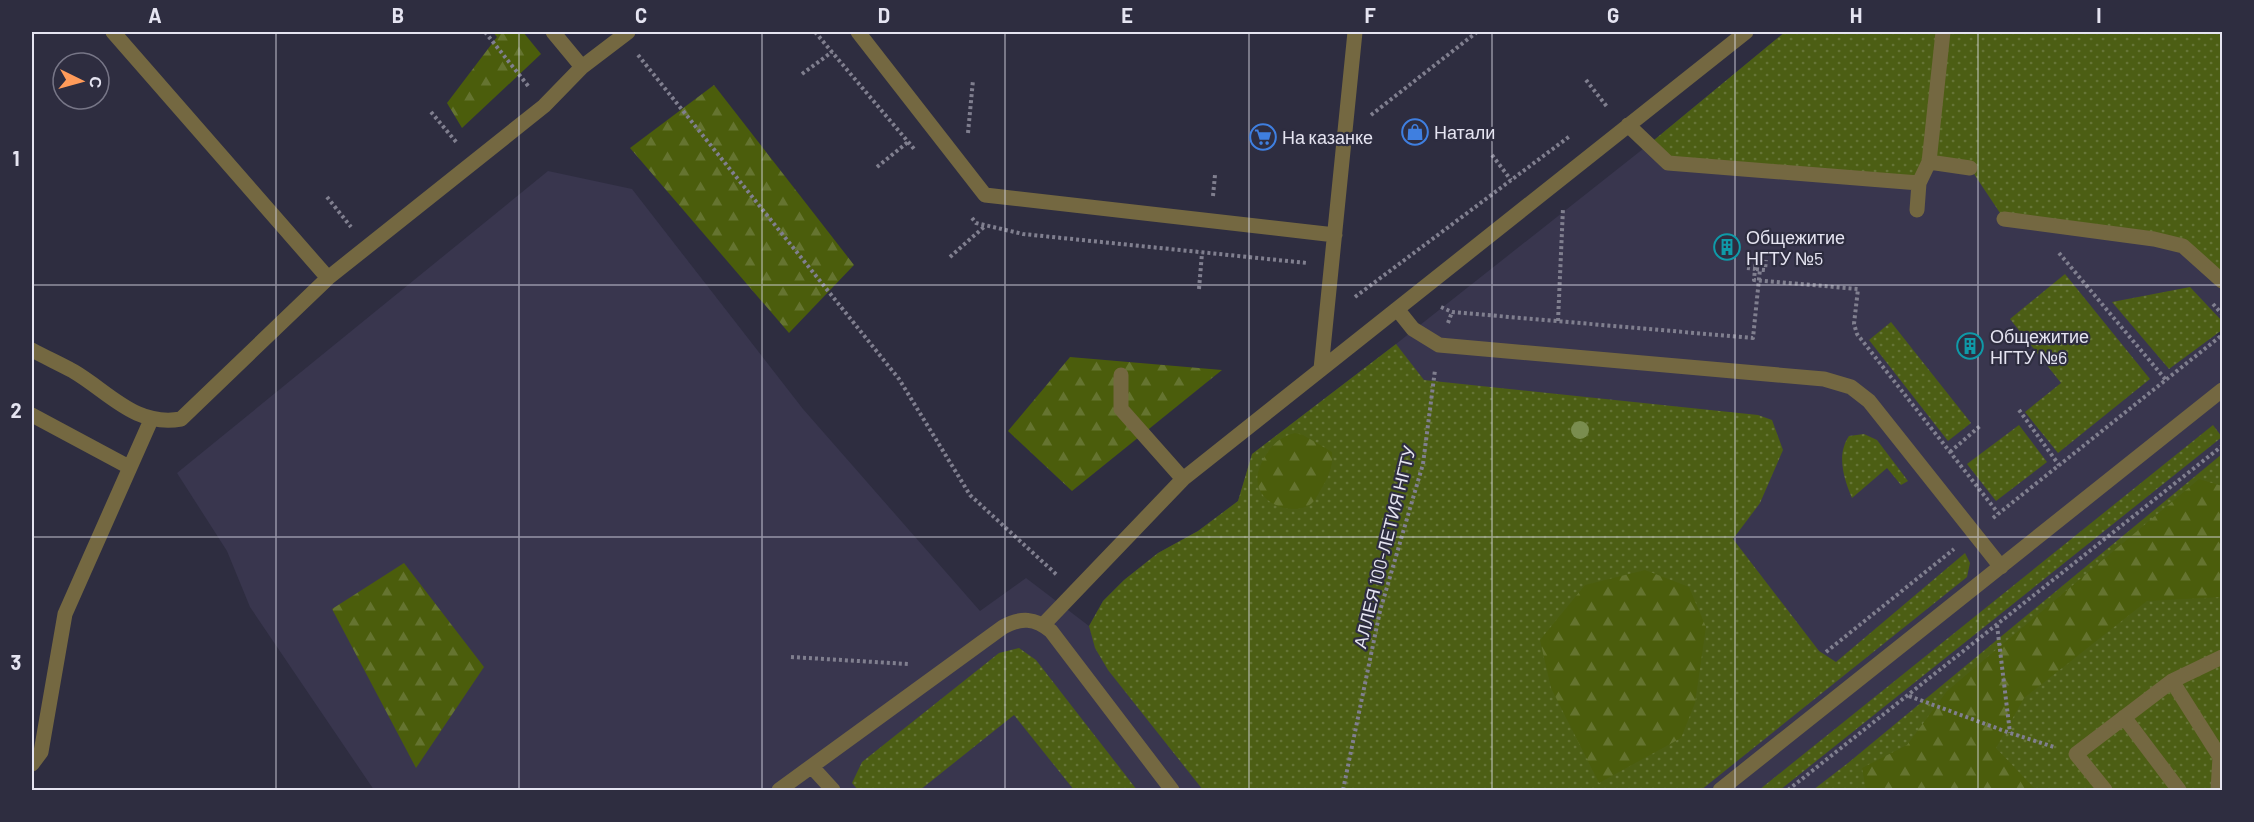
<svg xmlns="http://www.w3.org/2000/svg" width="2254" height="822" font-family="Barlow,sans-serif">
<defs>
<pattern id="grass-dots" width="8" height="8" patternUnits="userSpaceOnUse" patternTransform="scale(1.5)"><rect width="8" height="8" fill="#4c5e14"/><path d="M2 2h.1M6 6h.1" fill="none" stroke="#667537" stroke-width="1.8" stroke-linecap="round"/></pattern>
<pattern id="forest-firs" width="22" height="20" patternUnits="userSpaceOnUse" patternTransform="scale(1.5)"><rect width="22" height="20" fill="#4b5d0c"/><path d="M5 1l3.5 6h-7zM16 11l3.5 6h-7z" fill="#657430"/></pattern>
</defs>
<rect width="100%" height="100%" fill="#2e2d40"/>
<path fill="#39364e" d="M1785,32H2222V324L2214,332L2222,342V790H374L250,607L227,551L177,473L548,171L632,189L803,409L980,611L1026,578L1089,626L1103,601L1124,580L1158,553L1198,531L1238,501L1252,454L1396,344L1648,145Z"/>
<path fill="url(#grass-dots)" d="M1785,32H2222V281L2183,246L2004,219L1970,168L1929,162L1919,183L1668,163L1648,145Z
M2065,274L2150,379L2058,453L2025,412L2061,383L2010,319Z
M2190,287L2222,321V330L2169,369L2112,302Z
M1891,322L1971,423L1948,441L1869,340Z
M1396,344L1424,380L1758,415L1772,420L1783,450L1760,503L1733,539L1819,651L1836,662L1965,553L1970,563L1967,577L1701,790H1203L1108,670L1095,648L1089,626L1103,601L1124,580L1158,553L1198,531L1238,501L1252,454Z
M2019,425L2047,462L1996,501L1967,464Z
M2213,425L2222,437L1780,790H1759Z
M1864,434L1877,440L1908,481L1901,485L1887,468L1852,498C1844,479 1836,455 1849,436Z
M2222,454V790H1813L1848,763Z
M1019,648L1036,660L1137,790H1074L1014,715L920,790H858L852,783L862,762L999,653Z"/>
<path fill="url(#forest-firs)" d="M493,32H523L541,54L462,128L447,103L497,37Z
M714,85L854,265L789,333L630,148Z
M1070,357L1222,370L1072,491L1008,431Z
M1295,433L1303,435L1332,452C1333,466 1330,473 1323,486C1320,490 1317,498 1313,502C1296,520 1241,502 1262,462C1270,446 1278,438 1295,433Z
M2199,479L2222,486V597L2147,601L2024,698L1996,748L2036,790H1866L1862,768L1907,745L1947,691Z
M404,563L484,667L416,768L332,609Z
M1645,570L1689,587L1706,627L1695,703L1681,738L1599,783L1551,688L1540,640L1585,585Z"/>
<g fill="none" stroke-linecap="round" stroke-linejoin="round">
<path stroke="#807f8f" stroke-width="4" stroke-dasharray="3 3" stroke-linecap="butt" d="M485,32L529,87
M815,32L915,150
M638,55L899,379L970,495L1057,575
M802,74L832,52
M1586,80L1608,108
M431,112L457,143
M1371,115L1477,32
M968,133L973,80
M1492,155L1511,180
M877,167L908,142
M1213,196L1215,175
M327,197L351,227
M972,218L976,223L1023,234L1307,263
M2059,253L2166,380
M950,257L985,226
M1756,258L1755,269L1765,270L1766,260
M1747,268L1755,269L1754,280L1858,289L1854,324L1857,334L1998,513
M1199,289L1202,253
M1355,297L1570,136
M2213,304L2222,314
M1441,307L1452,312L1753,338L1760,269
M1558,321L1563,208
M1448,323L1452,312
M2019,410L2059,465
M1950,452L1980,426
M1993,518L2222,335
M1997,625L2010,733
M1826,652L1954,549
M791,657L908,664
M1909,696L2010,733L2054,747
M1343,790L1380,611L1423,464L1435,370
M1788,790L2222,446"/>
<path stroke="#746841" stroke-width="15" d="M113,32L328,278
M553,32L582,67
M858,32L985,195L1335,235
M1628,125L1668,163L1919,183L1929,162L1943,32
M1929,162L1970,168
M1917,210L1919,183
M2004,219L2154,239L2183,246L2222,281
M1397,309L1413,329L1439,345L1824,379L1851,387L1869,401L2001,567
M32,350C45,357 60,364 73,371C109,392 135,427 181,419L328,278L544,106L582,67L628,32
M1321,369L1355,32
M1121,375V409L1183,479
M32,415L129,467
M1043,625L1183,479L1746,32
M2172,681L2220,757L2218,790
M2124,717L2179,790
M32,764L41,752L65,614L151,420
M812,767L833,790
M779,790L1003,627C1021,617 1035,618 1051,631L1172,790
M1720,790L2222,390
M2105,790L2076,754L2172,681L2222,657"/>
</g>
<circle fill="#7a8d4f" cx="1580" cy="430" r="9"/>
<path fill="none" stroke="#e5e4f1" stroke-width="1.5" stroke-opacity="0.55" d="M276,32V790M519,32V790M762,32V790M1005,32V790M1249,32V790M1492,32V790M1735,32V790M1978,32V790M32,285H2222M32,537H2222"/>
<defs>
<g id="shop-ring" transform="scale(1.35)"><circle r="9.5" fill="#2e2d40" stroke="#3f7fe0" stroke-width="1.5"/><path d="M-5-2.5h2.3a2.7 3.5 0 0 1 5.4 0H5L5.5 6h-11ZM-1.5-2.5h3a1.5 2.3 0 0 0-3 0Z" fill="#3f7fe0"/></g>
<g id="supermarket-ring" transform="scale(1.35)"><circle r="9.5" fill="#2e2d40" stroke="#3f7fe0" stroke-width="1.5"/><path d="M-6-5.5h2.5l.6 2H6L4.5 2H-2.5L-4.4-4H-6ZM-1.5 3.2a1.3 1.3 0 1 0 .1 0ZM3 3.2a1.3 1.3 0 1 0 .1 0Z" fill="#3f7fe0"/></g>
<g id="building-ring" transform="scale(1.35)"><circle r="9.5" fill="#2e2d40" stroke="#0f9aa8" stroke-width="1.5"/><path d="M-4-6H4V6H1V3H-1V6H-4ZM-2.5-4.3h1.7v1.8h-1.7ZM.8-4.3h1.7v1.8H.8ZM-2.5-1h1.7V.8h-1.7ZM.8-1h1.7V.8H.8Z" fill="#0f9aa8"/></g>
</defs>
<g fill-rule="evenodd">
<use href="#shop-ring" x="1415" y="132"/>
<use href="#supermarket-ring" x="1263" y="137"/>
<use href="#building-ring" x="1727" y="247"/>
<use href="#building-ring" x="1970" y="346"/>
</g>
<g text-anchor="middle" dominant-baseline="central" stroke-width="4.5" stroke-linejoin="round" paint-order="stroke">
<g font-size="18" fill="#e5e4f1" stroke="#2e2d40" text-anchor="start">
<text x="1434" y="132">Натали</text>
<text x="1282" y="137">На казанке</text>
<text x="1746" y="237">Общежитие<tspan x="1746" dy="21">НГТУ №5</tspan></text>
<text x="1990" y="336">Общежитие<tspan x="1990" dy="21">НГТУ №6</tspan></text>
</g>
<g font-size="18" fill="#e5e4f1" stroke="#2e2d40">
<text transform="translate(1384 547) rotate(-76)">АЛЛЕЯ 100-ЛЕТИЯ НГТУ</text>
</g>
</g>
<rect width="2254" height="822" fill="none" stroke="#2e2d40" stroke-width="66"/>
<g transform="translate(81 81) rotate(95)"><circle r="28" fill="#2e2d40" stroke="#777687" stroke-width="1.5"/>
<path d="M0-4.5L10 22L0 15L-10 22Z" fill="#ff9b5a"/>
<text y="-9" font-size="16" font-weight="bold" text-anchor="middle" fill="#e5e4f1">С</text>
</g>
<rect x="33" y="33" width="2188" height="756" fill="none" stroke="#e5e4f1" stroke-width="2"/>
<g font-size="20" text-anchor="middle" font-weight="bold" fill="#e5e4f1">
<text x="155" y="23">A</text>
<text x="398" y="23">B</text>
<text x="641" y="23">C</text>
<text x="884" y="23">D</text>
<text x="1127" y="23">E</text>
<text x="1370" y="23">F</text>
<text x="1613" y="23">G</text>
<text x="1856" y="23">H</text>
<text x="2099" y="23">I</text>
<text x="16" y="166">1</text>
<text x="16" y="418">2</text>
<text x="16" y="670">3</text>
</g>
</svg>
